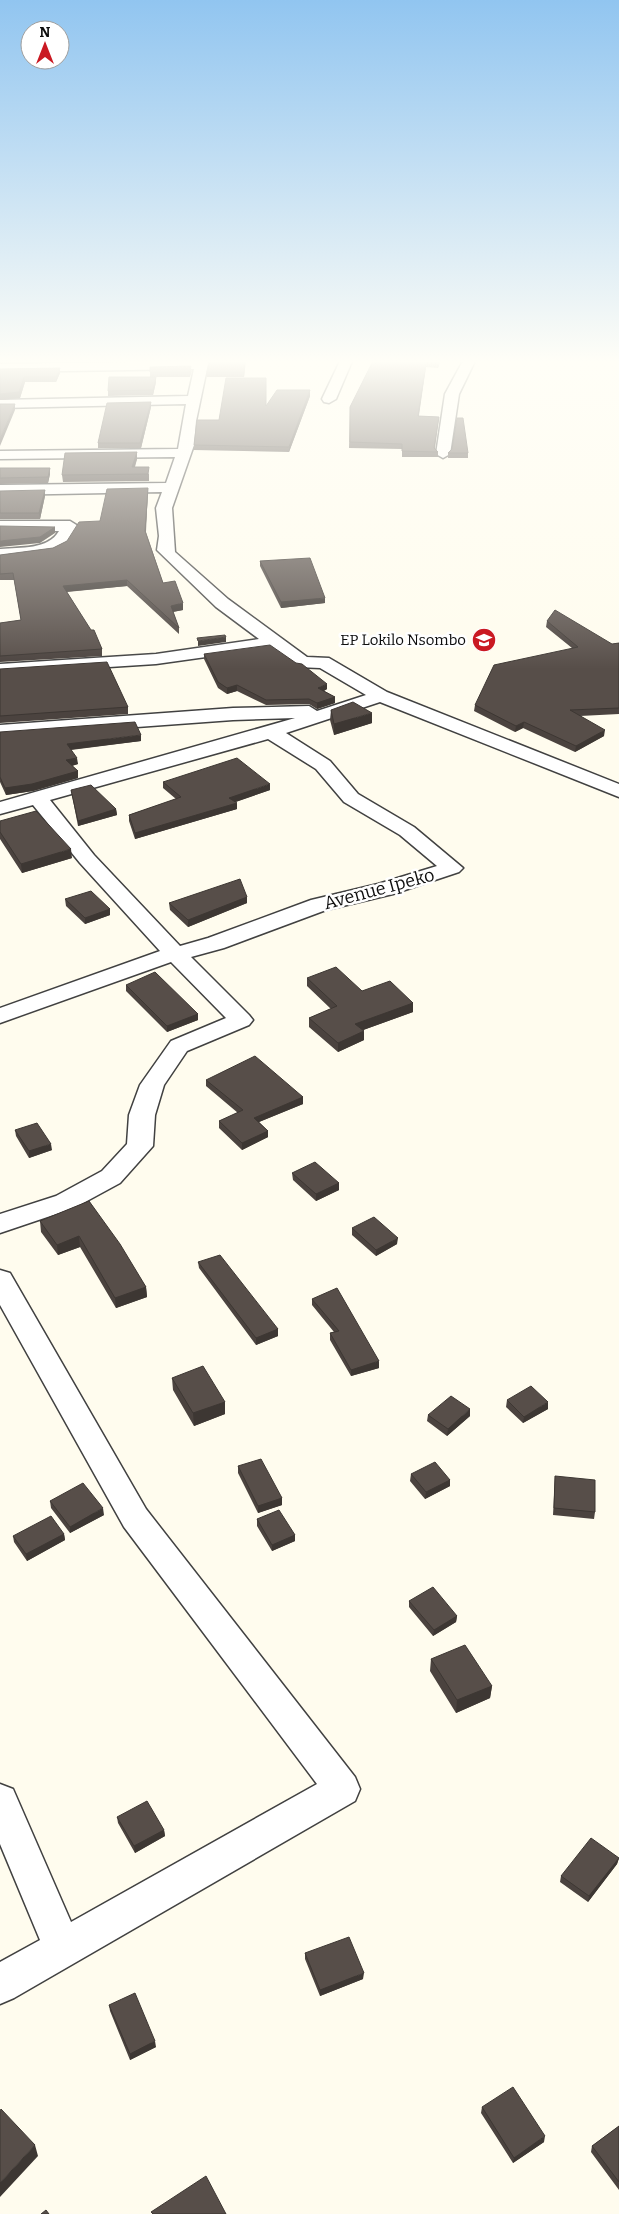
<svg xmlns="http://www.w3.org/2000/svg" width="619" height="2214" font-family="Bitter,serif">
<rect width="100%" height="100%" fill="#fffcee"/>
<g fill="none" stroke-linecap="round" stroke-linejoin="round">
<g stroke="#414141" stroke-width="3">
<path id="minor" d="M197,359H209L196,421L194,445L172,508L175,552L228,599L307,657L329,658L387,692L619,784V797L380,702L286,733L330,761L358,794L414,827L463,868L459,872L393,894L326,910L224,948L191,957L249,1015L253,1020L249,1025L187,1051L164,1085L155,1115L153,1146L120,1183L74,1208L0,1233V1214L56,1196L102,1171L127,1144L129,1115L140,1085L171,1041L226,1018L171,962L0,1023V1008L160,951L80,863L33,805L0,814V802L295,718L233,720L0,737V725L233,708L309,706L317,711L366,695L320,668L297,667L271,648L156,664L0,674V664L156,654L259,639L216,607L157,550L159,536L156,508L162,492L0,495V485L166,483L175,457L0,459V451L178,449L186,404L0,408V400L188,396L194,369L0,372V364L196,361ZM268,739L316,769L344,802L400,835L437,866L378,884L311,900L208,938L180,946L94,855L50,800Z
M341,359H353L336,399L329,403L324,402L322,399Z
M464,359H476L459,394L450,454L443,458L436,454L445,394Z
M0,521H70L78,526L66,546L53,552L0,559V549C21,547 48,550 59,531H0Z
M0,1270L10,1273L146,1509L355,1777L360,1789L355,1801L14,1998L0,2004V1962L40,1940L0,1844V1784L13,1789L71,1922L317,1784L124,1527L0,1305Z"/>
</g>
<use href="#minor" fill="#fff" fill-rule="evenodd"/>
</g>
<path fill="#4b433f" d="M0,359H67L66,361L0,362Z
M151,359H176L151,360Z
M210,359H246L244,377H207V372Z
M441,359L438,368L426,367L418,416L439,417L435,448L438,452V457H402V449L349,448L350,407L372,363Z
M60,368V373L56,382H25L20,398L0,400V369Z
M192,371L190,377H150V372Z
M156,377V382L153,395L108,396V391Z
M310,396L289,452L194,450V445L219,420L266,406Z
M151,407L141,448H98V443Z
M137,452V459L135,467L149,474V481L63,482L62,475Z
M448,453H468V458H448Z
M0,468H50V474L48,483L0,484Z
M148,488L146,532L163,583L183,610L173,612L179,628V634L127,586L67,592L102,649V656L0,662V623L21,620L14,580H0V555L53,548L67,541L100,521Z
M0,491L45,496L40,519H0Z
M260,561L325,603L281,608L260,566Z
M547,621L612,644L619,643V714L580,716L604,736L575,752L523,728L515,732L474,711L475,705L572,648L546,627Z
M204,654L327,689L324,691L335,697V703L317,709L309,704L266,705L237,691L227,694L218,688L204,659Z
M0,669L128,707V714L0,723Z
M331,710L372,723L334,735L330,720Z
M0,732L141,741L71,750L78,764L72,766L78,771V778L33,791L6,795L0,782Z
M163,782L270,790L235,802L237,809L135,839L129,821V815L176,799L163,788Z
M71,790L116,809L117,815L78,826Z
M0,821L72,858L22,873L0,839Z
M247,897V903L188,927L170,910L169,903Z
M65,899L110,909V915L85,924L66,906Z
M307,978L413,1003V1012L363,1030L364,1040L338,1052L309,1027V1018L331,1009L307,986Z
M126,985L198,1014V1020L167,1032L126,991Z
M206,1080L303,1097V1104L259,1122L268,1131V1137L242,1150L219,1128V1121L238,1113L206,1086Z
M15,1130L52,1150L29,1158L16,1136Z
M292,1173L339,1183V1190L316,1201L293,1180Z
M89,1201L146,1287L147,1297L116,1308L80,1247L58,1255L41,1232L40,1221Z
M352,1228L397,1244L376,1256L352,1235Z
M198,1262L278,1329V1336L256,1345L199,1268Z
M312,1299L379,1368L351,1376L330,1340V1333L334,1332L312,1305Z
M172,1378L225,1402V1414L194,1426L173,1390Z
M507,1400L548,1409L523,1423L506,1407Z
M428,1415L470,1416L447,1436L427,1421Z
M238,1466L282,1498V1505L258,1513L238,1473Z
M411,1474L450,1480V1486L425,1499L410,1481Z
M555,1476L595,1512L594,1519L553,1515Z
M50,1501L104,1515L70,1533L51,1508Z
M257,1519L295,1535V1541L272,1551L257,1526Z
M64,1534L65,1540L27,1561L14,1542L13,1536Z
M409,1601L457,1616L456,1622L433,1636L409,1607Z
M431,1659L492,1686L490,1698L456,1713L430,1671Z
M117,1817L164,1830L165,1836L135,1853L118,1823Z
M619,1858L617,1864L588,1902L560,1882L561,1876Z
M305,1953L363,1979L320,1996L305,1959Z
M109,2005L156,2047L130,2060L110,2011Z
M482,2107L544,2142L513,2163L481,2113Z
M619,2126V2190L591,2152L592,2146Z"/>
<path fill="#3d3733" d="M246,359L244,377L243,372Z
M439,359H441L438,368V363Z
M426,362V367L418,422V416Z
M60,368V373L56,382V377Z
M24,377L25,382L20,398L0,400V394Z
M156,377V382L153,395V390Z
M310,390V396L289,452V447Z
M151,402V407L141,448L140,443Z
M15,404V410L0,446V439Z
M137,452V459L132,474V467Z
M50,468V474L48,483V477Z
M148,488V494L145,537V531Z
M45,490V496L40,519L39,513Z
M55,527V533L40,543L0,547V541Z
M127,580V586L63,592V586Z
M325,598V603L281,608V602Z
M183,603V610L172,612L171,606Z
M226,637V642L198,646V641Z
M327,684V689L318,694V688Z
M237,685V691L227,694V688Z
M335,697V703L317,709V703Z
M372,713V723L334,735V724Z
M524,722L523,728L515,732L516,726Z
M605,730L604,736L575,752L576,746Z
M141,735V741L67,750V744Z
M77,758L78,764L67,767L66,760Z
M78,771V778L33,791L6,795L5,788Z
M270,784V790L230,804L229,798Z
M237,803V809L135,839V833Z
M116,809L117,815L78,826V821Z
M71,849L72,858L22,873L21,864Z
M247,897V903L188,927V920Z
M110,909V915L85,924V918Z
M413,1003V1012L355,1033V1024Z
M198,1014V1020L167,1032V1026Z
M364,1031V1040L338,1052V1043Z
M303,1097V1104L254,1124V1118Z
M268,1131V1137L242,1150V1143Z
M51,1144L52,1150L29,1158V1151Z
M339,1183V1190L316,1201V1194Z
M79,1236L80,1247L58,1255L57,1245Z
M398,1238L397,1244L376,1256V1250Z
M146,1287L147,1297L116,1308L115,1298Z
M278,1329V1336L256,1345V1338Z
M379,1361V1368L351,1376V1370Z
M225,1402V1414L194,1426L193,1413Z
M548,1402V1409L523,1423L524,1417Z
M470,1409V1416L447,1436L448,1429Z
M450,1480V1486L425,1499L426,1492Z
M282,1498V1505L258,1513V1506Z
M103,1508L104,1515L70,1533V1527Z
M64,1534L65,1540L27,1561L26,1554Z
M295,1535V1541L272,1551V1545Z
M457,1616L456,1622L433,1636L434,1630Z
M492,1686L490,1698L456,1713L457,1700Z
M164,1830L165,1836L135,1853L134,1846Z
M619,1858L617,1864L588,1902L589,1896Z
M364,1973L363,1979L320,1996V1990Z
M155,2041L156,2047L130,2060V2054Z
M545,2136L544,2142L513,2163L514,2158Z
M35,2145L38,2156L0,2197V2183Z"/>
<path fill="#574e49" stroke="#3d3733" d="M210,359H246L243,372H207Z
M374,359H439L438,363L426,362L418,416L439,417L434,448L438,452L402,451V444L350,442V407L372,363L375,364Z
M191,366L190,372H150V367Z
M60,368L56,377H24L19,392L0,394V369Z
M109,377H156L153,390L108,391Z
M226,378H266V406L277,390H310L289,447L194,445L197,420H219Z
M151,402L140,443H98L107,403Z
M0,404H15L0,439Z
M457,418H463L468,453H448L452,449Z
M137,452L132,467H149L148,474L62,475L65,453Z
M0,468H50L48,477L0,478Z
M148,488L145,531L163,583L175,581L183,603L171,606L179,628L127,580L63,586L91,630H94L102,649L0,656V623L21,620L13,573L0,574V555L53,548L67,541L79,522L100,521L107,489Z
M45,490L39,513H0V491Z
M0,526L55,527L40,537L0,541Z
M310,558L325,598L281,602L260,561Z
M555,610L612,644L619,643V708L570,710L605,730L576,746L524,722L516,726L475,705L494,665L578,647L547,621Z
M225,635L226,637L198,641L197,638Z
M270,645L296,663L302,664L327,684L318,688L335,697L317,703L309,699L266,700L237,685L227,688L218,682L204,654Z
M107,662L128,707L0,716V669Z
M353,702L372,713L334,724L331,710Z
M135,722L141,735L67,744L77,758L66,760L78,771L32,784L5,788L0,777V732Z
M237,758L270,784L229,798L237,803L135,833L129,815L181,797L163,782Z
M91,785L116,809L78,821L71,790Z
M36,811L71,849L21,864L0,832V821Z
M240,879L247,897L188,920L169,903Z
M91,891L110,909L85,918L65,899Z
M336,967L362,991L390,981L413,1003L355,1024L364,1031L338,1043L309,1018L337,1006L307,978Z
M155,972L198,1014L167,1026L126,985Z
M255,1056L303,1097L254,1118L268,1131L242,1143L219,1121L243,1110L206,1080Z
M37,1123L51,1144L29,1151L15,1130Z
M315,1162L339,1183L316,1194L292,1173Z
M89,1201L120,1244L146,1287L115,1298L79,1236L57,1245L40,1221Z
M374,1217L398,1238L376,1250L352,1228Z
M220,1255L278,1329L256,1338L198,1262Z
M337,1288L379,1361L351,1370L330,1333L339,1331L312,1299Z
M203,1366L225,1402L193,1413L172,1378Z
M531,1386L548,1402L524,1417L507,1400Z
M451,1396L470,1409L448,1429L428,1415Z
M261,1459L282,1498L258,1506L238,1466Z
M435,1462L450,1480L426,1492L411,1474Z
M555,1476L595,1480V1512L554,1508Z
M83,1483L103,1508L70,1527L50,1501Z
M279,1510L295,1535L272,1545L257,1519Z
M51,1516L64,1534L26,1554L13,1536Z
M433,1587L457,1616L434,1630L409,1601Z
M465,1645L492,1686L457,1700L431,1659Z
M147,1801L164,1830L134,1846L117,1817Z
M591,1838L619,1858L589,1896L561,1876Z
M349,1937L364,1973L320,1990L305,1953Z
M135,1993L155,2041L130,2054L109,2005Z
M513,2087L545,2136L514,2158L482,2107Z
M1,2109L35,2145L0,2183V2111Z
M619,2126V2182L592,2146Z
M206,2176L226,2214H153L151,2212Z
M46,2210L49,2214H41Z"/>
<linearGradient id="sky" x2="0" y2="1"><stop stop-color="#91c5f0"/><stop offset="0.54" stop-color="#fffef7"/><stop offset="1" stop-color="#fffef7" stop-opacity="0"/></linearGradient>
<rect width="619" height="669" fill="url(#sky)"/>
<defs>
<g id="school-disc" transform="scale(1.25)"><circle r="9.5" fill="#ca1922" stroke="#fff"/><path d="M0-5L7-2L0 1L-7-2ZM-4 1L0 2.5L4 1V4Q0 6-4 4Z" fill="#fff"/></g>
</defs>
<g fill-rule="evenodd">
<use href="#school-disc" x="484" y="640"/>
</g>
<g text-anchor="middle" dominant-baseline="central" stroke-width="5" stroke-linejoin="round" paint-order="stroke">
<g font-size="15" fill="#0e0e0e" stroke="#fff" text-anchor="end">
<text x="466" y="640">EP Lokilo Nsombo</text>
</g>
<g font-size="18" fill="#0e0e0e" stroke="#fff">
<text transform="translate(379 889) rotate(-15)">Avenue Ipeko</text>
</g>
</g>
<g transform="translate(45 45)"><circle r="24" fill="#ffffff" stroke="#9f9f9f"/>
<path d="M0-4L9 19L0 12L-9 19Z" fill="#ca1922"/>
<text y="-8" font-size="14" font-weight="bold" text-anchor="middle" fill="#0e0e0e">N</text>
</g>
</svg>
